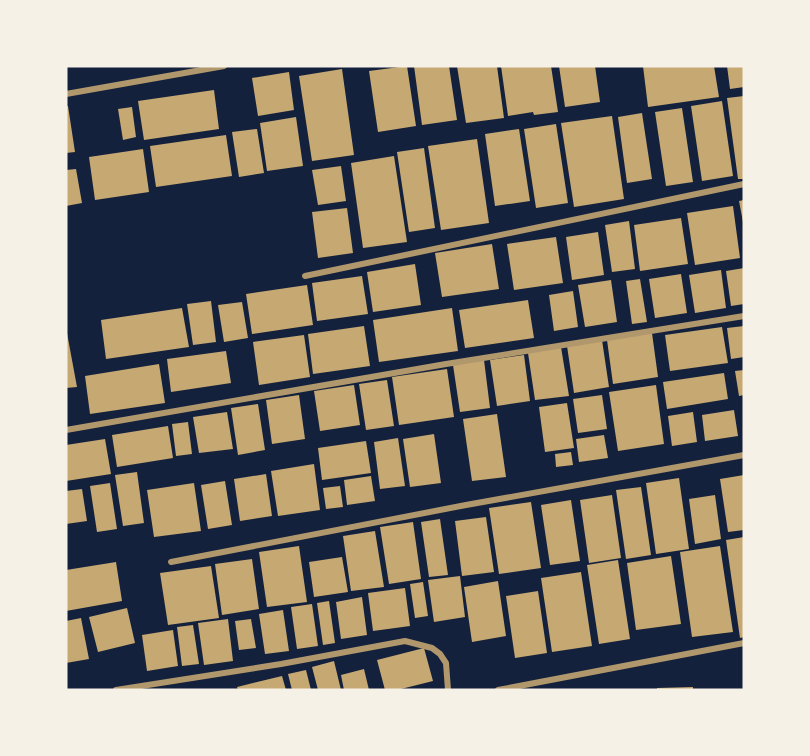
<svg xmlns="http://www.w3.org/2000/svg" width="810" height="756" font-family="Rubik,sans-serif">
<rect width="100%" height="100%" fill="#14213d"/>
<path fill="#c6a872" d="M407,66L416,126L378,132L369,71Z
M414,66H449L457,120L422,125Z
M457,66H497L504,118L466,123Z
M501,66H551L558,112L534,115L533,112L508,116Z
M559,66H595L600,102L565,107Z
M643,66H714L719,97L648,107Z
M727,66H744V87L730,89Z
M342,69L354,155L312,161L299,76Z
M289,72L294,110L258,116L252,78Z
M214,90L219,129L144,140L138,101Z
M744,96V179H738L727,98Z
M722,101L733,176L702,181L691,106Z
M66,106H68L75,152L66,153Z
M132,107L136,137L123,140L118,109Z
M682,108L693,182L666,186L655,112Z
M642,113L652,179L627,183L618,117Z
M612,116L624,199L574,207L561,123Z
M296,117L303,166L267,171L260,123Z
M556,124L568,203L536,208L524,129Z
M257,129L264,173L239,177L232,132Z
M519,129L530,201L495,206L485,134Z
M226,135L232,176L156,187L150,146Z
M477,139L489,223L441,230L428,146Z
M424,148L435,228L409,232L397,152Z
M143,149L149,192L95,200L89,157Z
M394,156L407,242L363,248L351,163Z
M341,166L346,201L318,205L312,170Z
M76,169L82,203L66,206V170Z
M744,200V221L743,222L739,201Z
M733,206L740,258L695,265L687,213Z
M347,208L353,253L318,258L312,212Z
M681,218L688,264L640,271L634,225Z
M629,221L635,269L612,272L605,225Z
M598,232L604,275L572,280L566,237Z
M556,237L563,283L514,290L507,244Z
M492,244L499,289L442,297L435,253Z
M415,264L421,305L373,312L367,272Z
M744,268V304L731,306L726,271Z
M721,270L726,308L695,313L689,275Z
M681,274L687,313L655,318L649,279Z
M362,276L368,314L317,321L312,283Z
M640,279L647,322L632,324L626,281Z
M611,280L617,322L585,327L578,285Z
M307,285L313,325L252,334L246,294Z
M573,291L578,327L554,331L549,295Z
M528,300L534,338L465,348L459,310Z
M211,301L216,342L193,345L187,304Z
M242,302L248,338L224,342L218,305Z
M182,308L189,347L106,359L101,320Z
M452,308L458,351L379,362L373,320Z
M364,326L370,366L313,374L308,334Z
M744,326V357L731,359L727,328Z
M722,327L728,363L670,371L665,335Z
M66,333H67L77,387L66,388Z
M652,333L658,377L613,384L607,340Z
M304,335L310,377L259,385L253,342Z
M602,340L609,387L574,393L567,346Z
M561,347L569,396L535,400L528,353Z
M226,351L231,383L171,392L167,359Z
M524,355L530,401L497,406L490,360Z
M484,360L490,408L460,412L453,365Z
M159,364L165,403L90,414L85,376Z
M447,369L454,417L399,425L392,377Z
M744,370V395L739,396L735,371Z
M724,373L728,399L667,409L663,382Z
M387,380L394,426L366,430L359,384Z
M354,385L360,425L320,431L314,391Z
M656,385L664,444L618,451L609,392Z
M299,395L305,439L272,444L266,400Z
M602,395L607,429L578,433L573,399Z
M567,403L574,448L545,452L539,407Z
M258,404L265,450L238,455L231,408Z
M734,410L738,436L705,441L702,415Z
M227,412L233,449L199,453L193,417Z
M693,412L697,442L672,446L668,416Z
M497,414L506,477L472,481L463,419Z
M188,422L192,454L176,456L172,424Z
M168,426L173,458L117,467L112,435Z
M434,434L441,483L410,487L403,439Z
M604,435L608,458L579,462L576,439Z
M398,438L405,486L380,489L374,442Z
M105,439L111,474L66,481V445Z
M366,441L371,473L322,480L318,448Z
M571,452L573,465L556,467L555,454Z
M314,464L320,510L278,516L271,471Z
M137,472L144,523L123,526L115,475Z
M266,474L272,516L240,521L234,479Z
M744,475V530L728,532L720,479Z
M371,476L375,501L347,505L344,480Z
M679,478L689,549L656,554L646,483Z
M225,481L232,525L208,529L201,485Z
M110,483L117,529L97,532L90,486Z
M194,483L201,531L154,537L147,490Z
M340,486L343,507L326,509L323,488Z
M641,487L651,555L626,559L616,490Z
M82,489L87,521L66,524V491Z
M612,495L621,558L589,563L580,500Z
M715,495L721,539L695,544L689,499Z
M571,500L580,561L550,565L541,505Z
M531,502L541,568L499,574L489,508Z
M486,517L494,572L462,576L455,521Z
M440,519L448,575L429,577L421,522Z
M413,522L421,579L389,584L380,527Z
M375,531L384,587L351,591L343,536Z
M744,537V637L740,638L726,540Z
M299,546L307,602L267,607L259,552Z
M720,546L733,632L692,637L680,552Z
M671,556L681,624L636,630L627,563Z
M342,557L348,592L314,597L309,562Z
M252,559L259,609L222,615L215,564Z
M618,560L630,639L599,644L587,565Z
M116,562L122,601L66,611V570Z
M211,566L219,618L168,625L160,573Z
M581,572L592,646L552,652L541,578Z
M460,576L465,617L434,622L428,580Z
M498,581L506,636L472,642L464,587Z
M423,582L428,616L415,618L410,584Z
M405,588L410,626L373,631L368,593Z
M538,591L547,653L515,658L506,596Z
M362,597L367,635L341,639L336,602Z
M329,601L335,643L323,645L317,603Z
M312,604L318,646L297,649L291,607Z
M127,608L135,643L98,652L89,617Z
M283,610L289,651L265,654L259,614Z
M81,618L89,659L66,663V621Z
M228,619L233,661L204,665L198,623Z
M251,619L256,648L239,650L235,621Z
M193,625L199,664L182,666L177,627Z
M173,630L178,666L147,671L142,635Z
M424,648L433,681L397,690H385L377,660Z
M334,661L341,690H318L312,667Z
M364,669L369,690H344L341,675Z
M306,670L311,690H292L288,674Z
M282,676L286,690H238L237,687Z
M693,687V690H657V688Z"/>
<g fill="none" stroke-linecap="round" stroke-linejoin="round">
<path stroke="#b1986c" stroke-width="6" d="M66,94L224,66
M305,276L744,184
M66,430L446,364L744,316
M171,562L466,505L744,455
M116,690L281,664L405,641L432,648L440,654L446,663L448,690
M498,690L744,643"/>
</g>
<rect width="810" height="756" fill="none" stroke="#f6f1e7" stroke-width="135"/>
</svg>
